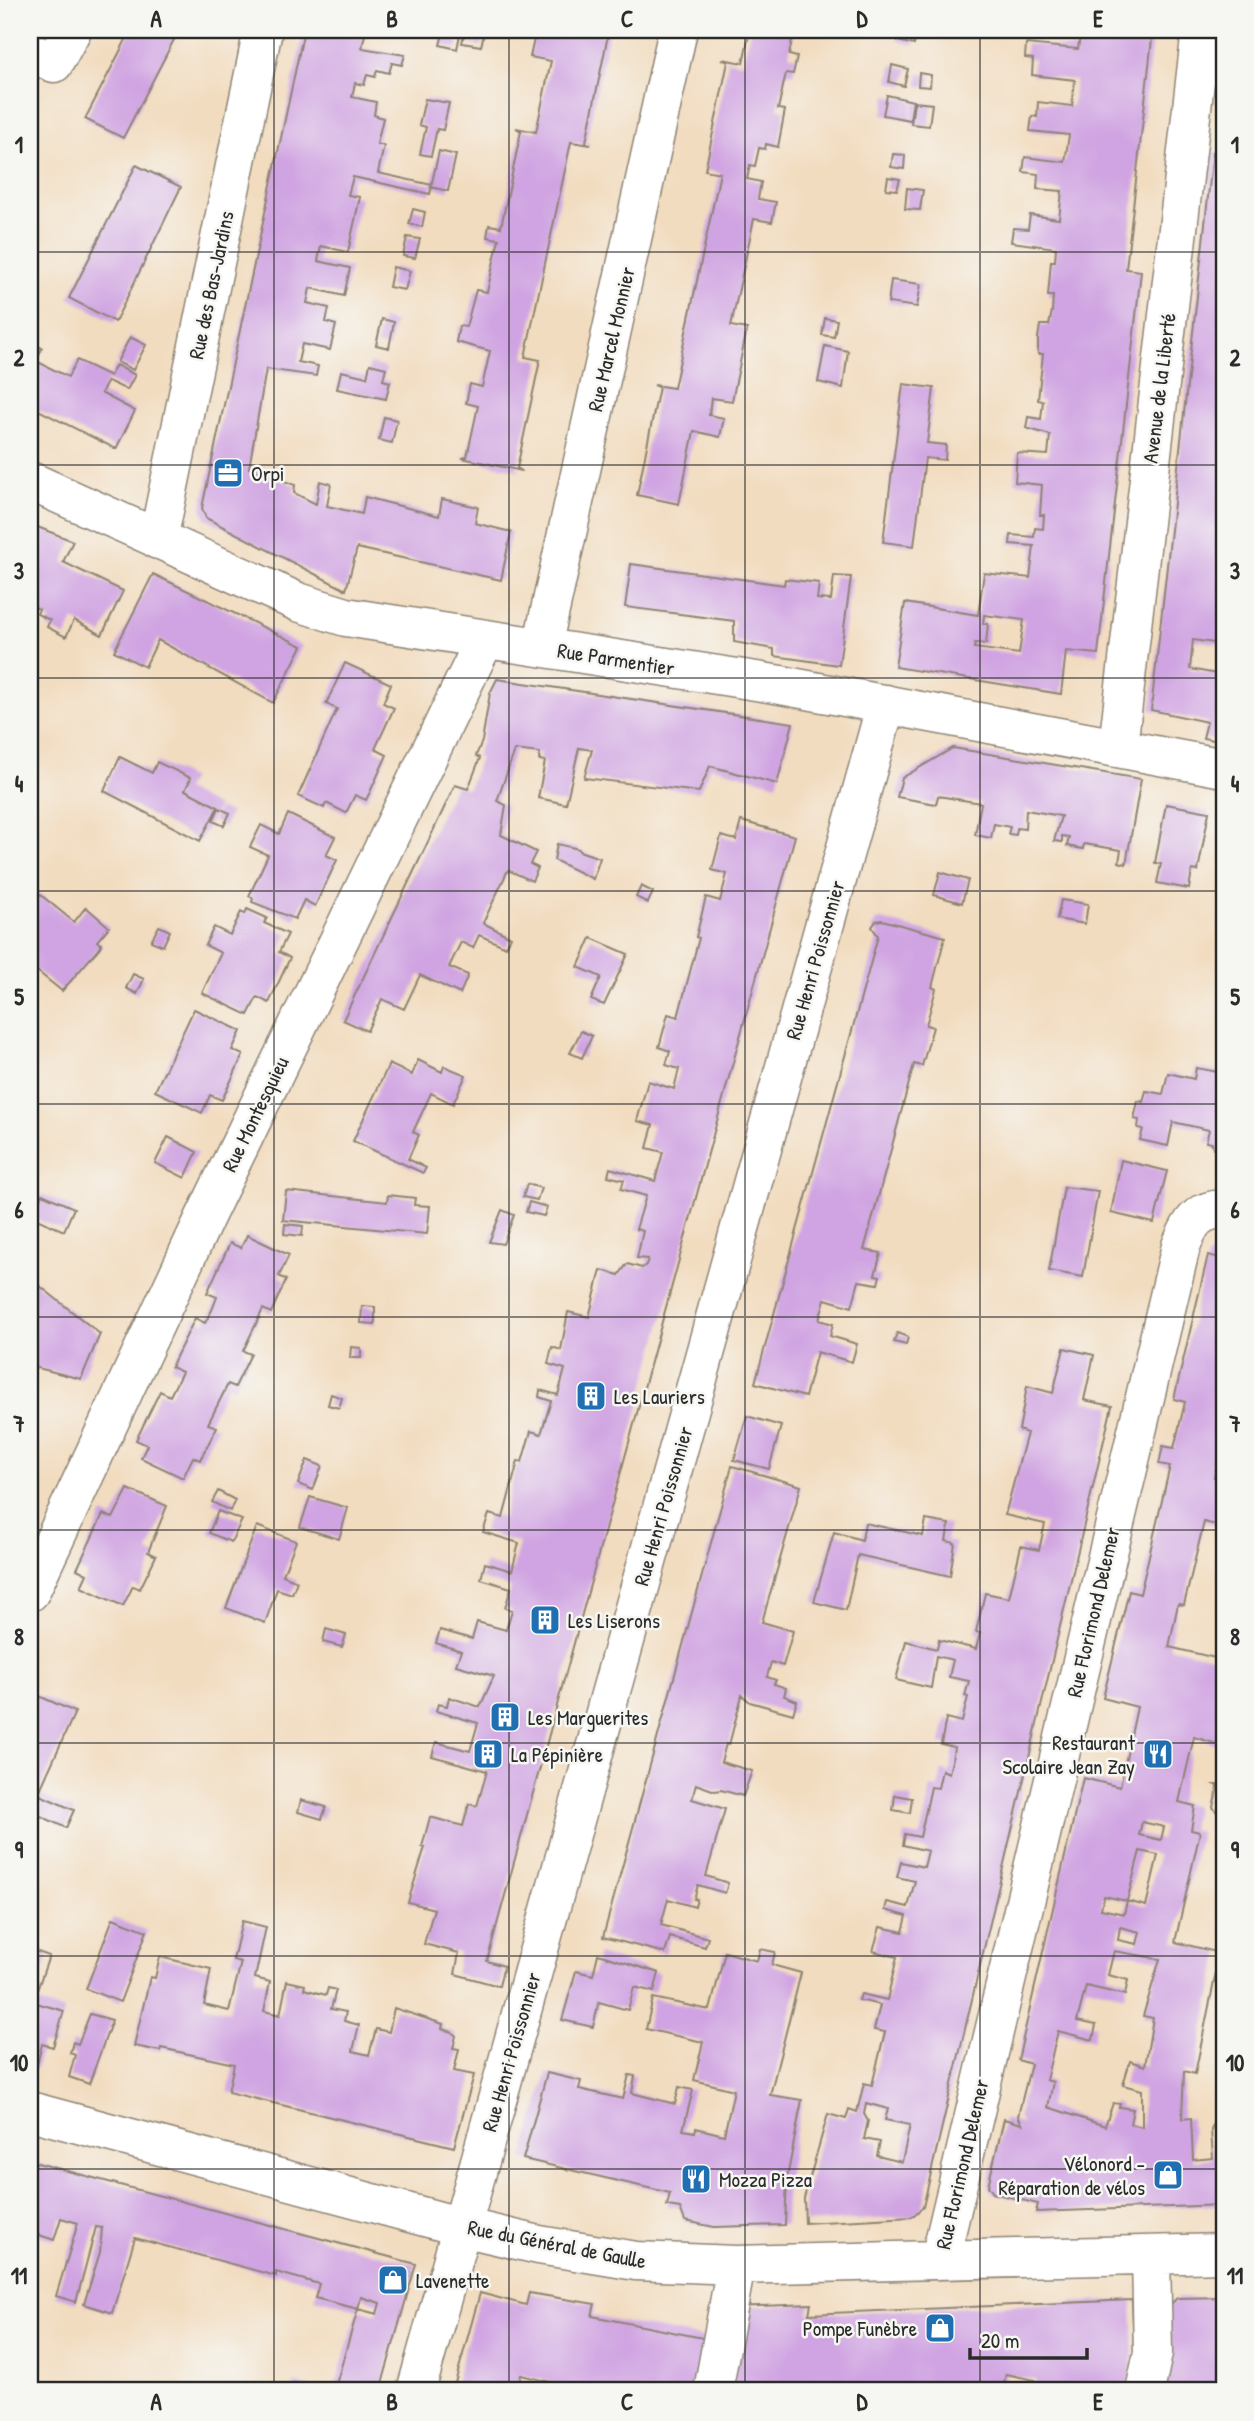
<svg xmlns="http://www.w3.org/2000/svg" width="1254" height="2421" font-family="'Patrick Hand',sans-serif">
<rect width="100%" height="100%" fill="#f6f6f2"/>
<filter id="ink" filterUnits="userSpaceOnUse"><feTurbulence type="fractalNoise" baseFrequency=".0143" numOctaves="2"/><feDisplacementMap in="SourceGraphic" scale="14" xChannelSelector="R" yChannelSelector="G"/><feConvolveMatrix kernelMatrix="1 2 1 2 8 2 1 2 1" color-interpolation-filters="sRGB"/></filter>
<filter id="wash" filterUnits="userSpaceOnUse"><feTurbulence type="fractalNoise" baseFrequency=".00686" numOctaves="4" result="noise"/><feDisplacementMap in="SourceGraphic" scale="28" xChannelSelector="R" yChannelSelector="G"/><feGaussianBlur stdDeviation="1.57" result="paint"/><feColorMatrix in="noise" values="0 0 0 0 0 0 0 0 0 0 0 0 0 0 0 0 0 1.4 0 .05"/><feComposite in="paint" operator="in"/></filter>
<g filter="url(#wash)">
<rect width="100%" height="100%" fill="#f2dcbf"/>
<g id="blocks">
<path fill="#d0a4e2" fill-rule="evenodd" d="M131,30H179L123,138L85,119Z
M304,30H366L362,48L405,55L402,65L392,63L389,73L377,70L375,77L367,75L364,85L355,83L352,97L376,102L374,115L383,118L377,144L384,146L378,173L432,185L430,194L353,177L348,195L360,197L348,252L321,246L318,261L350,268L344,296L310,288L307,303L329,308L326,322L336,325L330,350L302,344L298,362L318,366L316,376L266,369L249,468L295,485L294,493L316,504L320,481L331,484L327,506L362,514L365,497L439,516L442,499L478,507L475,523L511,532L501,580L357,548L346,590L206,518L202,508Z
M444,30H461L457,49L440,45Z
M465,30H485L481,46L462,43Z
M536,30H585L608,35L586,142L591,145L571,142L525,357L540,360L517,468L522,471L462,458L467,457L478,406L466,403L470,384L482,387L490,351L456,342L459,326L466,327L476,290L487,292L499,239L487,237L489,225L501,227L521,131L516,128L536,132L551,61L530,57Z
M750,30H794L789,55L797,57L793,74L786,73L778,109L785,110L778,147L766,144L765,149L759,148L755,166L750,165L747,179L761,182L758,199L776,202L772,222L754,219L731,326L747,329L732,401L711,398L709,415L724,418L720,437L694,431L679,504L637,495L659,387L654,385L674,388L720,173L705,170L728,62L722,59L743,63Z
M900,30H917L914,45L898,41Z
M1081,30H1153L1126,269L1141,271L1098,654L1066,651L1061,694L895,667L905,603L978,615L984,573L1030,578L1034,546L1010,544L1011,535L1034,537L1035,528L1043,529L1044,515H1040L1042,485L1015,482L1017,453L1048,455L1050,435L1026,428L1028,417L1041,419L1043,401L1038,400L1043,354H1038V338L1040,325H1049L1052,311L1053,296H1048L1051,261H1055L1056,248L1011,242L1013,228L1028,229L1030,215L1059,219L1062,191L1037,189L1038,174L1023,172L1025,157L1065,162L1069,135L1030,131L1032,116L1037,117L1038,102L1072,106L1075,80L1032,75L1033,59L1025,58L1026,44L1078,49ZM984,615L1024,620L1019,654L974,648L975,643L986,644L988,624H983Z
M892,65L908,69L904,86L889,82Z
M919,73L931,75L930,87L918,86Z
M887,95L913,101L910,120L883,115Z
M425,99L449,103L443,130L437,129L431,156L420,154L426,127L419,125Z
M914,102L932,104L929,126L911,124Z
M439,151L456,155L448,191L431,187Z
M1213,152L1224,153V742L1203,738L1207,722L1151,710ZM1193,640L1222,644L1217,674L1190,669Z
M893,154L905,155L904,169L891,167Z
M136,165L181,187L115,322L69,298Z
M888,177L900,179L897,190L886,189Z
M907,188L923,190L920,210L905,209Z
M413,209L425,212L422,227L409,224Z
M407,237L420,239L415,258L403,256Z
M393,267L410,271L405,290L389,287Z
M891,280L921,284L917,307L888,303Z
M825,318L837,320L834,337L822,335Z
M382,319L394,322L389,348L376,345Z
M130,337L146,345L133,370L117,362Z
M30,342L42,348L36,361L68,377L77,360L110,376L116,365L135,375L127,390L108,381L101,393L135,411L116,449L30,406Z
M825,346L848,351L843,388L818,382Z
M370,364L386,368L383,380L390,382L386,399L337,389L341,371L367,377Z
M903,384L934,388L927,443L946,445L945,460L925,458L914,546L883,542Z
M384,417L397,420L392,443L379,440Z
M30,524L73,541L63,562L123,591L102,635L74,620L66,637L47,627L50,620L37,614L39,609L30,605Z
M631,564L784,585L785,579L819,583L817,599L831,600L834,576L851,577L839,665L774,656V649L734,642V621L625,607Z
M153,574L302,646L273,703L158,640L145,667L114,651Z
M345,663L391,684L383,703L394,708L375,749L387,755L370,792L366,800L355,795L346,813L326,803L324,808L298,796L337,709L326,704Z
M497,679L793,723L777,784L710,766L699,792L584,778L592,750L579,748L566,804L538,798L545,761L539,760L540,753L515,750L497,801L506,805L501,835L536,852L530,864L538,868L532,881L508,870L483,923L511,937L506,947L479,935L473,948L461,942L449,967L468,975L460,994L420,975L404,1009L382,999L367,1031L343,1020L455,785L468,789L480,758L476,756L482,741L490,693Z
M953,748L1141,779L1126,864L1119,862L1121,850L1084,844L1083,849L1067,846L1069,837L1062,836V842L1054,841L1061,816L1026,810L1025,829L1017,828L1016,835L1008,834L1010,827L994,824L991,838L975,835L981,803L938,796L936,804L897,797L902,778Z
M120,757L152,773L157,762L191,778L185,790L218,807L200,841L104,791Z
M1166,804L1209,812L1198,871L1192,870L1189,889L1157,883L1161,864L1155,863Z
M219,808L230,813L224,826L213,821Z
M288,814L335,837L326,855L337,860L315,906L304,900L295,919L252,902L253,898L249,896L268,855L250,847L261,825L279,834Z
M741,821L795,836L487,1961L504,1966L499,1986L455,1974L459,1953L424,1944L434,1909L408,1902L425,1847H422L430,1817L463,1826L469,1804L477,1806L487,1771L432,1756L436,1742L470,1751L478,1723L436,1711L438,1704L447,1706L449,1697L480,1707L494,1676L456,1665L461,1651L436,1643L440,1630L472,1639L477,1622L506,1630L512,1610L505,1608L511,1588L481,1579L485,1563L512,1571L519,1543L483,1532L489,1514L503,1518L518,1461L522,1462L531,1431L541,1434L551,1401L539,1397L540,1390L558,1395L565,1369L548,1364L552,1347L561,1350L568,1312L589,1317L601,1270L619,1275L627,1264L642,1268L646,1265L648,1259L637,1258L643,1231L636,1229L646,1196L621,1189L624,1180L608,1176L610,1168L655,1181L663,1152L647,1148L653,1125L637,1121L648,1081L674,1089L679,1069L666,1065L670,1051L659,1047L668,1014L678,1017L699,938L696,937L706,897L720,901L727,874L712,870L721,836L736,840Z
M557,844L579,849V851L600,858L593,879L554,860Z
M940,872L968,880L962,903L934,895Z
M641,886L653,892L648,903L636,897Z
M36,891L74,922L86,907L109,927L97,941L102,945L62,991L32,967L30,969V899Z
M1061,900L1088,904L1085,924L1057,919Z
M247,909L267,918L264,923L288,934L279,952L290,958L269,1003L257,997L248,1015L202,993L221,953L205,945L214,927L230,935L241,912L245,914Z
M882,920L945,937L932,987L936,989L926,1025L933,1027L922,1066L914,1064L864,1250L881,1253L875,1275L880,1276L878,1284L859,1281L852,1307L825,1299L819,1320L833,1324L830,1336L857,1344L852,1362L817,1352L805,1397L755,1383L878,936L872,927L876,921Z
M159,926L170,931L163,946L151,941Z
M591,938L628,954L604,1005L591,1000L601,977L578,967Z
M133,974L144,979L137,994L126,988Z
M194,1009L241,1031L232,1050L243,1055L222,1100L210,1095L202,1113L155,1091Z
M581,1031L592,1036L582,1058L570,1053Z
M418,1060L442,1072L444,1066L466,1075L453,1104L431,1093L413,1132L419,1135L408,1159L426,1168L423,1173L353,1141L389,1064L412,1075Z
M1196,1068L1224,1073V1147L1221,1150L1213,1148L1212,1143L1206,1142L1209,1130L1173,1122L1168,1146L1140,1140L1143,1129L1138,1128L1139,1120L1134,1119L1138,1101L1143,1102L1146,1091L1163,1094L1168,1073L1194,1079Z
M168,1137L197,1152L185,1178L155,1163Z
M1121,1160L1167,1171L1154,1223L1111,1213Z
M527,1184L541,1188L537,1200L523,1197Z
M1064,1187L1098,1191L1083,1277L1049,1271Z
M286,1191L387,1202L388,1195L415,1198L414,1205L430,1206L427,1234L283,1220Z
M42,1194L74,1208L64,1231L32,1217Z
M529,1202L547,1207L544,1216L526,1212Z
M502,1210L514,1215L503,1244L489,1242Z
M285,1224L303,1226L302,1236L284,1234Z
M247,1235L289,1255L279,1276L286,1280L271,1313L263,1309L243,1351L251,1354L235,1387L228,1384L208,1424L217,1427L200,1460L193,1457L183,1478L141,1458L147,1445L136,1440L160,1391L170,1396L182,1372L171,1367L195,1318L205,1323L212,1310L217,1297L207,1293L230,1243L241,1248Z
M1208,1255L1224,1259V1435L1214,1477L1224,1479V1527L1204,1522L1184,1605L1178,1604L1169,1647L1224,1660V1746L1194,1737L1179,1802L1195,1806L1191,1830L1200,1832L1175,1942L1220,1953L1195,2074L1184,2071L1182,2119L1191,2118L1193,2160L1213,2158L1211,2130L1224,2091V2205L1036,2212L1038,2204L993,2193L988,2186L1004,2119L1022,2124L1018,2116L1031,2064L1018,2060L1083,1778L1120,1787L1137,1707L1103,1698L1129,1591L1140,1594L1157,1522L1170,1466L1159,1464L1163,1446L1174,1448L1185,1402L1174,1399ZM1142,1822L1164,1827L1161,1840L1139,1835ZM1140,1851L1158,1855L1146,1906L1127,1901ZM1104,1896L1127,1901L1124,1914L1101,1909ZM1120,1927L1140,1932L1137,1944L1118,1940ZM1114,1951L1160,1959L1143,2016L1153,2018L1145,2066L1130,2061L1123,2085L1142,2090V2127L1130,2124L1133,2109L1119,2107L1120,2104L1113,2103L1105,2126L1048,2107L1053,2082L1046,2080L1058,2031L1093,2040L1096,2025L1077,2021L1086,1986L1125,1995L1128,1980L1108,1975Z
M30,1278L100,1334L81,1379L30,1366Z
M362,1306L375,1307V1324L361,1323Z
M897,1333L908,1337L906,1345L894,1342Z
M351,1347L361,1348V1358H350Z
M1064,1348L1094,1355L1084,1400L1112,1406L923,2207L912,2217L805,2223L804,2198L828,2114L846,2119L849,2109L857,2112L864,2083L872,2085L885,2032L874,2030L880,2005L859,2000L861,1994L887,2000L897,1957L873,1951L880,1927L903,1932L907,1916L885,1910L887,1902L908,1907L915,1881L897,1877L901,1862L924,1867L928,1851L903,1845L905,1834L920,1837L931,1787L938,1788L942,1770L949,1773L952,1761L954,1747L941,1744L946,1718L962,1722L968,1697L965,1696L969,1681L949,1677L953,1660L936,1656L931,1688L896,1680L906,1641L937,1649L939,1640L976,1649L980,1633L976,1632L985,1593L1009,1598L1021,1546L1039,1550L1045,1524L1005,1515L1027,1433L1019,1430L1027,1386L1053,1393ZM866,2103L888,2109L885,2120L910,2125L902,2162L877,2156L880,2142L864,2139L868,2121L864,2114Z
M331,1394L342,1398L339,1408L328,1405Z
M747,1416L781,1426L769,1469L734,1460Z
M307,1460L322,1466L313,1490L298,1484Z
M732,1466L801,1486L762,1622L793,1631L783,1666L771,1662L767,1677L776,1680L774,1684L786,1688L784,1696L797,1701L793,1714L750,1702L742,1695L729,1745L726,1744L721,1762L752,1771L743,1796L721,1790L715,1791L696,1784L692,1799L725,1809L706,1876L728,1883L725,1893L698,1885L694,1899H697L695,1907L668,1899L661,1925L708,1938L705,1947L670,1937L665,1953L603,1937Z
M128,1489L167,1506L148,1552L156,1556L140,1589L133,1586L123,1606L81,1587L87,1574L77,1569L103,1514L113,1518Z
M218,1491L235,1500L230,1511L212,1502Z
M310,1497L348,1508L339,1539L300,1527Z
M218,1511L242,1520L231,1542L209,1533Z
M926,1520L949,1524L946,1541L955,1543L950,1576L858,1555L846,1610L814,1602L834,1532L862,1540L865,1523L923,1536Z
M257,1526L296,1541L283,1575L297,1581L292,1594L277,1589L265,1623L226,1608Z
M326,1629L346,1635L342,1647L323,1642Z
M30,1692L75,1712L39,1792L30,1788Z
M1223,1764H1224V1821L1213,1807L1218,1787L1215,1785H1219Z
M40,1795L74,1810L66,1828L32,1812Z
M895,1795L912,1798L910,1813L893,1810Z
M301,1800L326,1807L322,1819L298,1812Z
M113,1918L147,1931L120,2002L86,1989Z
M242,1921L266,1927L255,1978L270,1982L264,2011L280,2015L287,1981L305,1985L304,1989L326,1995L328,1988L336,1990L331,2009L346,2012L344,2021L359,2025L353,2051L369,2055L376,2029L389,2032L394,2008L443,2024L442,2029L452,2032L456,2036L453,2048L459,2049L454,2071L474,2075L454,2147L228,2092L234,2064L161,2048L160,2051L134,2046L150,1977L155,1978L160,1957L211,1969L204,2005L229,2011L241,1962L233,1960Z
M30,1949L49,1956L33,2002L64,2011L53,2047L42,2044L36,2069L30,2068Z
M760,1949L775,1952L772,1965L801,1973L770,2095L802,2100L787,2178L785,2225L714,2227L685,2221L680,2208L667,2206L670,2193L523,2159L547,2073L581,2081L579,2089L623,2099L629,2075L635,2076L632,2093L675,2104L679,2087L693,2090L683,2130L695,2132L696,2128L724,2135L734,2090L694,2080L703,2042L646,2029L653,1998L710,2010L725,1952L757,1961Z
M598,1954L659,1973L654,1992L634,1987L628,2010L599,2002L593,2027L562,2020L576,1971L593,1975Z
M90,2014L112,2020L89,2084L69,2077L75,2055L70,2053L73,2042L78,2044Z
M30,2161L416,2264L380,2391H334L358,2309L315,2298L319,2284L276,2272V2276L135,2238L112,2313L84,2304L100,2252L102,2228L96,2227L76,2302L56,2296L78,2223L61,2218L54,2240L30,2232ZM361,2297L380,2303L377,2314L358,2309Z
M480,2293L526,2305L529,2293L595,2304L592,2316L718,2341L708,2391H552L554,2383L521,2375L517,2391H487L455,2383Z
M1224,2297L1221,2391H1164L1169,2306L1177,2298Z
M1132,2300L1134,2353L1127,2391H1032L1035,2380L1006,2374L1002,2391H718L731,2307L811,2304L809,2314Z
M294,2383L321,2391H291Z"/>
</g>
</g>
<g filter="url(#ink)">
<use href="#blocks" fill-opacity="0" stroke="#8e8475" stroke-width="2"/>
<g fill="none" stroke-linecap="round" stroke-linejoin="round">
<g stroke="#8e8475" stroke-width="41">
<path id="minor" d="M30,52L54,63L72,30
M30,481L298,602L346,617L781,685L1224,768
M158,540L263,30
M542,647L678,30
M1118,747L1201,30
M30,1592L205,1217L485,639
M30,2111L462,2227L539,2245L636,2261L736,2265L1224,2253
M940,2259L1181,1246C1190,1223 1197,1210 1224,1209
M416,2391L886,704
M713,2391L736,2265
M1145,2391L1153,2353L1151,2255"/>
</g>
<use href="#minor" stroke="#fff" stroke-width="38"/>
</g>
</g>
<path fill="none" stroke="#2b2b2b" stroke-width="2" stroke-opacity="0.55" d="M274,30V2391M509,30V2391M745,30V2391M980,30V2391M30,252H1224M30,465H1224M30,678H1224M30,891H1224M30,1104H1224M30,1317H1224M30,1530H1224M30,1743H1224M30,1956H1224M30,2169H1224"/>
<defs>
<g id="office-square" transform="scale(1.575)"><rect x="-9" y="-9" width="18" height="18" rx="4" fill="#1f6fb2" stroke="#f6f6f2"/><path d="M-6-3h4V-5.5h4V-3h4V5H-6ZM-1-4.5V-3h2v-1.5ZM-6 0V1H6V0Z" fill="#fff"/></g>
<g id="building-square" transform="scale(1.575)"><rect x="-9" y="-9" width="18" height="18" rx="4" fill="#1f6fb2" stroke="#f6f6f2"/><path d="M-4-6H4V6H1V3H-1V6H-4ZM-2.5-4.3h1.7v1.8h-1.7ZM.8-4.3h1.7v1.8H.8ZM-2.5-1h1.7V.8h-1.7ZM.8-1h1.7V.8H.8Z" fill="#fff"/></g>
<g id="restaurant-square" transform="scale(1.575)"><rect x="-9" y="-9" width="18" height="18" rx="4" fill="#1f6fb2" stroke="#f6f6f2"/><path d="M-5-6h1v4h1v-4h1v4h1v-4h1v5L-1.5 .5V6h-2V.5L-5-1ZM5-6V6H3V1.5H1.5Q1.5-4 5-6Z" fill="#fff"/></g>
<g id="shop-square" transform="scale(1.575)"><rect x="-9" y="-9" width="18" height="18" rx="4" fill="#1f6fb2" stroke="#f6f6f2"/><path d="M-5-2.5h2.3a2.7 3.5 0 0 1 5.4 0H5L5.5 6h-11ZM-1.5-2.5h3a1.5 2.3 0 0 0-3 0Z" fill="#fff"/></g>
</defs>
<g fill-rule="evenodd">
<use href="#office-square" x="228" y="473"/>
<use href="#building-square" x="591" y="1396"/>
<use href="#building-square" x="545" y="1620"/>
<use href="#building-square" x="505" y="1717"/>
<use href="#building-square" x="488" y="1754"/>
<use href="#restaurant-square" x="1158" y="1754"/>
<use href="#shop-square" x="1168" y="2175"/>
<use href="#restaurant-square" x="696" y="2179"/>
<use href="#shop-square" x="393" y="2280"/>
<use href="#shop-square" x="940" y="2328"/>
</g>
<g text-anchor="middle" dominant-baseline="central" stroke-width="5" stroke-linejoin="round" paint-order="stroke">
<g font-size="21" fill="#2b2b2b" stroke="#f6f6f2">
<text transform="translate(211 285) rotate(-78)">Rue des Bas-Jardins</text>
<text transform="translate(611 339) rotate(-77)">Rue Marcel Monnier</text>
<text transform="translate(1159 388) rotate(-83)">Avenue de la Liberté</text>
<text transform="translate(616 659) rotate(9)">Rue Parmentier</text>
<text transform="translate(815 960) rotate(-74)">Rue Henri Poissonnier</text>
<text transform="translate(255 1114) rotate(-64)">Rue Montesquieu</text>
<text transform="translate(663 1506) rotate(-74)">Rue Henri Poissonnier</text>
<text transform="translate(1093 1612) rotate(-77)">Rue Florimond Delemer</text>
<text transform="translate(511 2052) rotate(-74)">Rue Henri Poissonnier</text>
<text transform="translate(962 2164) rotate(-77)">Rue Florimond Delemer</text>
<text transform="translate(557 2244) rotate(11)">Rue du Général de Gaulle</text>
</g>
<g font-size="21" fill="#2b2b2b" stroke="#f6f6f2" text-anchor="start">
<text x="251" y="473">Orpi</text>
<text x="614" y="1396">Les Lauriers</text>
<text x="568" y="1620">Les Liserons</text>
<text x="528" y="1717">Les Marguerites</text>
<text x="1135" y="1742" text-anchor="end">Restaurant<tspan x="1135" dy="24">Scolaire Jean Zay</tspan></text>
<text x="511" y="1754">La Pépinière</text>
<text x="1145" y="2163" text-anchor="end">Vélonord -<tspan x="1145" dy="24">Réparation de vélos</tspan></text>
<text x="719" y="2179">Mozza Pizza</text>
<text x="416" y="2280">Lavenette</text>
<text x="917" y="2328" text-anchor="end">Pompe Funèbre</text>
</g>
</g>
<rect width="1254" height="2421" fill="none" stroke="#f6f6f2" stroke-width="77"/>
<path d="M970 2348v10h117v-10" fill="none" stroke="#2b2b2b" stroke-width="3.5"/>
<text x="981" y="2348" font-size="21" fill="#2b2b2b" stroke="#f6f6f2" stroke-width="5" paint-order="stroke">20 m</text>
<rect x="38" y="38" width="1178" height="2344" fill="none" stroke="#2b2b2b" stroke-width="2.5"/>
<g font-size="23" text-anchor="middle" font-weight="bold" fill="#2b2b2b">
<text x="156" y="27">A</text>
<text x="392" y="27">B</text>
<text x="627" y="27">C</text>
<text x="862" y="27">D</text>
<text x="1098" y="27">E</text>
<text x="19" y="153">1</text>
<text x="1235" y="153">1</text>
<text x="19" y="366">2</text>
<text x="1235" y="366">2</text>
<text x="19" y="579">3</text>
<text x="1235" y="579">3</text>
<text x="19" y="792">4</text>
<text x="1235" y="792">4</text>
<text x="19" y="1005">5</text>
<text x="1235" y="1005">5</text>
<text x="19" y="1218">6</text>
<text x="1235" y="1218">6</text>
<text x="19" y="1432">7</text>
<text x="1235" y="1432">7</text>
<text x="19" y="1645">8</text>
<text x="1235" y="1645">8</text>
<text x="19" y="1858">9</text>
<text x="1235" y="1858">9</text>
<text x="19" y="2071">10</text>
<text x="1235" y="2071">10</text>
<text x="19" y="2284">11</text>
<text x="1235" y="2284">11</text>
<text x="156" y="2410">A</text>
<text x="392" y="2410">B</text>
<text x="627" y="2410">C</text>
<text x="862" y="2410">D</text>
<text x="1098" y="2410">E</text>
</g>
</svg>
